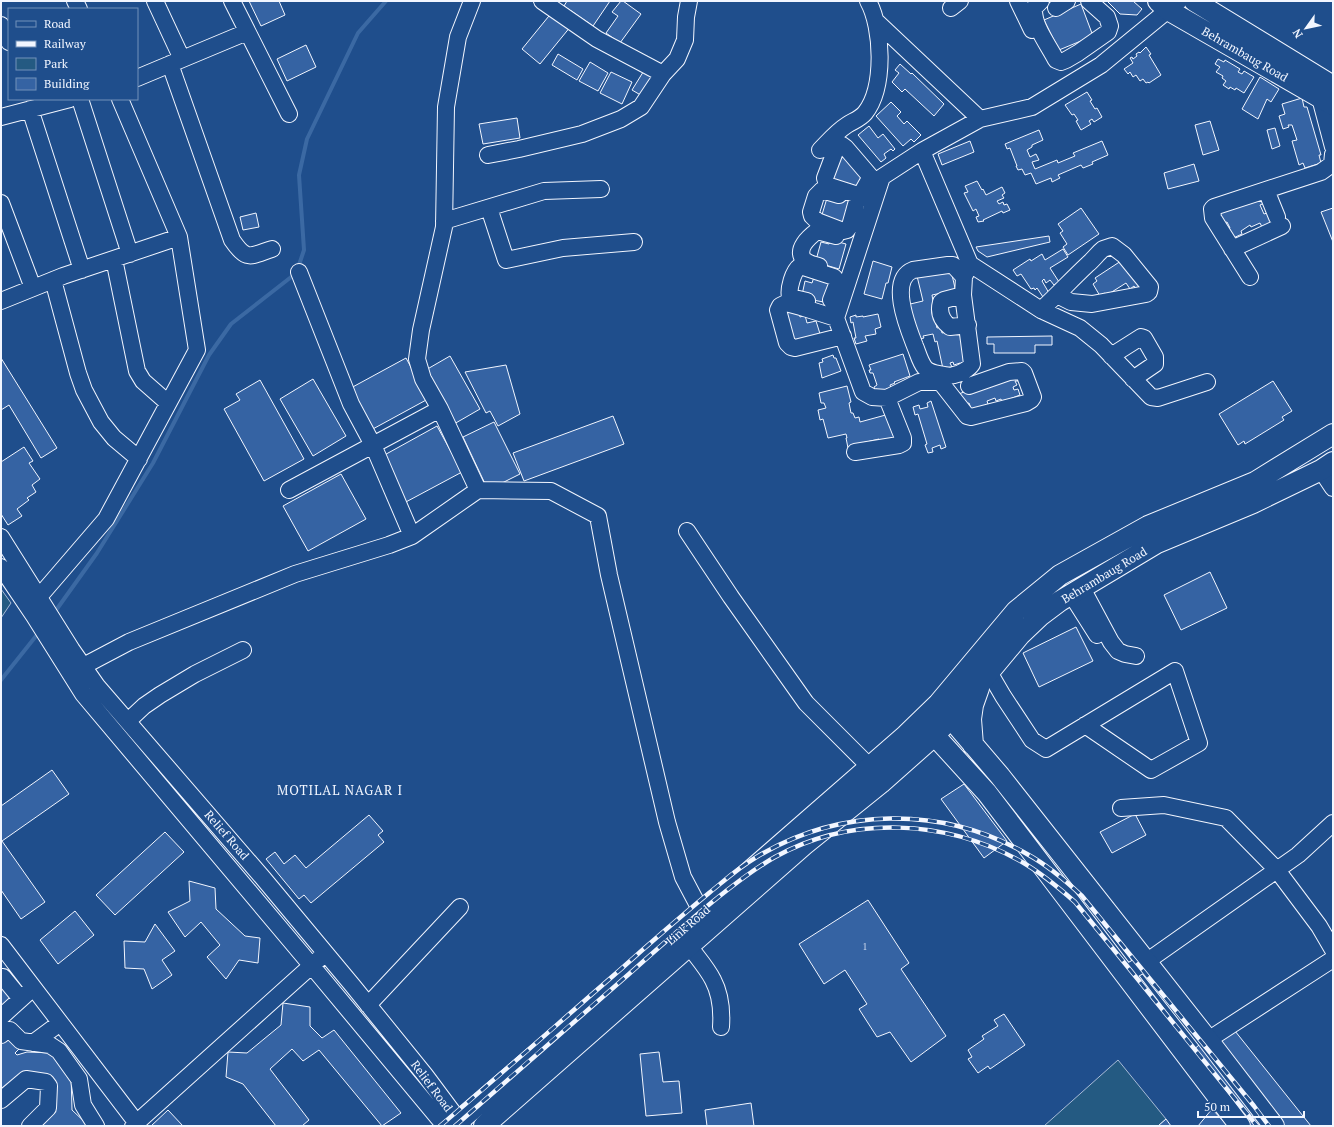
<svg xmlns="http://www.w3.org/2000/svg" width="1334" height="1127" font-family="'PT Serif',serif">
<rect width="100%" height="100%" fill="#1f4e8c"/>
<path fill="#245a82" stroke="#a8bbd7" d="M1,589L11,603L1,618Z
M1118,1060L1166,1119L1158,1126H1044Z"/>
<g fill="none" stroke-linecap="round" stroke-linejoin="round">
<path stroke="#3b69a3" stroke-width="4" d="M298,268L304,250L299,175L307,139L358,33L386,1
M54,613L97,553L153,463L209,355L231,324L295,274
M1,680L40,631"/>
</g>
<path fill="#3563a3" stroke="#f2f6ff" d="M249,1H279L285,15L261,26Z
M567,1H610L593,26L564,6Z
M621,1H623L641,14L620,43L606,33L618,16L612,12Z
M1107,1H1133L1142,9L1137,15L1120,14Z
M1081,4L1093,36L1059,50L1044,20Z
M553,11L571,26L540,64L522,49Z
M306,45L316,67L287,81L277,59Z
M1146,47L1151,54L1149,55L1161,75L1149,83L1148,82L1146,83L1143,79L1140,81L1136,75L1133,77L1130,72L1128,74L1124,69L1133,63L1130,58L1132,57L1133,59L1137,56L1136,54L1139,52L1140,53Z
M558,54L583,69L577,80L552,65Z
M1218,59L1224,62L1225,60L1240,69L1238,72L1242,74L1244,71L1254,77L1244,93L1236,88L1235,90L1230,87L1229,89L1223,85L1226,81L1222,78L1223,76L1216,72L1220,67L1215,64Z
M590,62L608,73L598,91L579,81Z
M900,64L911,74L912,73L944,104L934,116L905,89L902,92L892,82L899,73L895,70Z
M645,69L657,76L644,97L632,90Z
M611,72L632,82L622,104L600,93Z
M1260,77L1279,89L1271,102L1267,99L1258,119L1242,109Z
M1087,92L1092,100L1090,101L1095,109L1097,108L1102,117L1094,122L1092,119L1089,121L1091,124L1081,130L1076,121L1078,120L1074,114L1072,115L1065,105Z
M1302,98L1304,107H1307L1321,155H1319L1321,163L1305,168L1303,163L1299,165L1292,141L1297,140L1292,125H1288L1289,127L1283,129L1279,116L1285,114L1282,104Z
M891,102L901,112L897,116L904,124L907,121L921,135L914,142L911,139L903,146L876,116Z
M517,118L520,138L483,144L479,124Z
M1210,121L1219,150L1203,155L1195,125Z
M869,126L878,138L883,134L895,149L893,151L891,149L884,154L886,158L881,162L858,135Z
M1275,128L1280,146L1272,149L1267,130Z
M1039,130L1043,140L1032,145V147L1027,150L1030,157L1036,154L1039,160L1032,162L1035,169L1057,160L1058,163L1075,156L1073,153L1102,141L1108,155L1092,162L1093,164L1083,168L1081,165L1058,175L1060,178L1052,182L1051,178L1036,184L1031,173L1025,175L1022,169L1018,170L1016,166H1017L1010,148L1007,149L1005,144Z
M970,141L974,152L942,165L938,154Z
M840,150L864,180L861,190L850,187L851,184L842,182L832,181Z
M1194,164L1199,181L1168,189L1164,173Z
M977,181L982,190L983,189L986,195L1002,187L1005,193L1002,195L1004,198L997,201L999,204L1003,202L1004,205L1007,204L1010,210L1003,213L1002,211L983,220L984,221L978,222L976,217L979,216L976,209L973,211L964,193L968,192L965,186Z
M1263,194L1267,202L1260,205L1264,214L1270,212L1274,221L1262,227L1260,223L1251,227L1250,225L1241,231L1242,234L1229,240L1224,231L1230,228L1227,222L1221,224L1217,215Z
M836,197L852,202L845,227L821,218L827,198Z
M1081,208L1099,234L1068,255L1063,247L1067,244L1060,233L1063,231L1058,224Z
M1333,208V242L1321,212Z
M256,213L259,227L243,230L240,217Z
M1049,236L1050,242L987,257L978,251L976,247Z
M831,240L846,244L839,269L822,264L816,260L821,242L829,244Z
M1063,249L1068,257L1050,268L1059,282L1054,285L1050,280L1046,283L1044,279L1042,281L1049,293L1043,297L1037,288L1035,290L1034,288L1031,289L1021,274L1017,276L1013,270L1030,259L1031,261L1042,254L1045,260Z
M1124,259L1144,288L1138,292L1134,286L1130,289L1126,283L1107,295L1105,293L1100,296L1093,284L1097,281L1095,278Z
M873,261L892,267L888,283H886L882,299L864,294Z
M952,267V275L955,288L958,287L952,294L951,291L932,295L933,301L935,300L932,308L937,328L941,327L942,333L962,329L963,335H960L965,356L970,363L960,366V363L954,365L953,362L950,363L952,367L943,369L937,341L935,342L933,334L923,336L924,338L915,340L906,305L923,301L917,276Z
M814,277L835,283L829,303L813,300L802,295L805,281L812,283Z
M797,307L800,317L805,315L807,323L816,321L821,337L791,344L782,314L791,312Z
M878,314L881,327L875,329L876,334L865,336L867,341L856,344L854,338H856L853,322L851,323L850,317L856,315V317L863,316V317Z
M1052,336V345H1035V353H994V344H987V337Z
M903,354L910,376L894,382L895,383L890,385L891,388L886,389L887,391L879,394L877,389L875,390L874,387L877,385L873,373H870L869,370H871L869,365Z
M833,355L834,358H836L841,371L822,378L819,363L823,362L822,359Z
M450,356L480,409L454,424L424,371Z
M1,358L57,448L41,458L9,405L1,410Z
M406,358L428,399L371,430L349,389Z
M506,365L520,414L498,426L490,411L486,413L465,372Z
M1015,373L1018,381H1015L1017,385L1013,387L1014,390L1018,389L1020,395L1002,402L1001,399L996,401L995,398L987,401L988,404L968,414L966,410L971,408L969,403L965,404L956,395Z
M313,379L346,436L313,456L280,399Z
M260,380L304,459L264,481L224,409L240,400L236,394Z
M1273,381L1292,411L1282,417L1284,420L1245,444L1244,441L1238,445L1219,414Z
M847,386L851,402L849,403L851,413H853L855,418L859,417L860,422L893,413L900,440L880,444L879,439L862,443L848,448L846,438H847L846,434L828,438L823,419L820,420L818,410L826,408L824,403H821L819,393Z
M931,401L946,447L941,449L940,445L932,448L933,452L928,453L925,445L927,444L918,414L915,415L913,407L919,405L920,409L928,407L927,403Z
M613,416L624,444L524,481L513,453Z
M494,422L520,474L488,490L463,437Z
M437,426L462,472L404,503L379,458Z
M24,447L33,461L29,463L40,479L32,485L36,492L27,498L29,500L17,509L22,516L8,525L1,514V462Z
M341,474L366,519L308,551L283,506Z
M1210,572L1227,608L1181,630L1164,595Z
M1076,627L1093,661L1039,687L1023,653Z
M52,770L69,794L2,841L45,902L21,919L1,890V806Z
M964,784L1007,841L984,858L941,799Z
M1135,814L1146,835L1112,853L1100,832Z
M369,815L383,831L378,835L384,842L311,903L304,895L299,899L266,859L275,852L284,864L295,855L306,868Z
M165,832L184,852L115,915L96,895Z
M189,881L215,888L216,909L245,936L260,938L258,963L239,960L226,979L207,957L220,945L201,922L185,937L168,912L190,901Z
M868,900L909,963L901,969L946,1036L911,1062L890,1032L877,1037L859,1009L867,1004L845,970L824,984L799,944Z
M75,911L94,935L58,964L40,940Z
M155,924L175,951L162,960L172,975L152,989L144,969L125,968L124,941L145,942Z
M1,981L14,997L1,1009Z
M283,1003L310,1007V1026L322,1038L334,1030L401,1113L382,1126L319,1050L303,1061L292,1049L270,1069L309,1120L302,1126H276L243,1084L226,1077L228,1052L247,1053L281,1025Z
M1004,1014L1025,1045L990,1069L988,1066L978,1073L968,1059L972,1057L968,1050L984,1039L982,1036L998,1026L994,1020Z
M1227,1021L1311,1126H1239L1185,1057Z
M9,1033L19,1049L15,1053L17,1055L27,1052L53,1053L71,1073L72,1110L89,1126H36L52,1078L1,1095V1041Z
M659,1052L663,1082L679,1081L682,1113L646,1116L640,1054Z
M751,1103L754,1126H707L705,1110Z
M1212,1109L1228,1126H1198Z
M168,1110L183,1126H151Z
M1166,1119L1171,1126H1158Z"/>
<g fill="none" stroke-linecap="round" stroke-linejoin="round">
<g stroke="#f2f6ff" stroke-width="18">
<path id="minor" d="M75,1L79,9
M155,1L182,59
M232,1L289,114
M542,1L597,39L663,74
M1018,1L1032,30
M1041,1L1034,8C1033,26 1048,44 1056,60L1061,62L1066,60L1078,53L1108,32L1110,26L1107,17L1089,1
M951,8L960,1
M1056,8L1067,1
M877,22L980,119
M1,25L9,42
M170,64L232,240C247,262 250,256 272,249
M137,78L247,32
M1325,91L1320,98L1333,147
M80,99L130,254
M30,109L82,270
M1,117L70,99
M820,150C828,142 836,132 847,125C853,121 860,119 865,113C885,88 883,28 868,1
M922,151L970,264L1041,310C1057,295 1072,279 1088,264C1093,260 1098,253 1103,249C1106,248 1109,247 1112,246L1124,255L1150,287L1149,292L1146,294L1092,304L1071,302L1057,295
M488,155L519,149L582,134L621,119L641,107L663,74L677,59L685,40L686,17L689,1
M1266,190L1277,217
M839,195L822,190L816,196L811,212L812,216L817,221L843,231L847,230L850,226L857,201
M860,196L869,180L870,176L846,148L842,145L836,149L825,178L827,185L874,200
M1,203L33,288
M489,208L506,260L563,248L634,242
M444,221L544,191L601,189
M1232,249L1282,226
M114,259L137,371L143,381L168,403
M819,266C814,265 808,263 804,260C795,249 809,237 817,231L836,236
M299,272L351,404L373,445L412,536
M964,277L953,265H948L913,270C888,280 908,328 915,346C918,353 920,362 925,368C929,373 949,377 954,375C960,374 969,369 972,364L963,295L964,277L970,264
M1250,277L1213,218L1212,209L1214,207L1321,172L1332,164L1333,154
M53,280L78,373L84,390L101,422L114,438L139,459
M963,295L944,300L941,302C938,313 942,321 950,327L968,325
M1,301L63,276L179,237
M807,301L790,297C788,289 793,271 800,266L834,277L838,282L831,300
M1041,310L1080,328L1101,345L1151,397L1158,398L1207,382
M836,318L801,307L786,303L780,306L778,310L787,343L791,347L795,348L843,336
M1111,356L1141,337L1144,338L1155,357V364L1133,379
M969,386L1009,372L1022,371L1024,373L1033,397L1031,400L1026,403L971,417L967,416L942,384L938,382H919L887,398L872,397L863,392L836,318L882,177L922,151L980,119L1032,107L1101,65L1179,1
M440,409L423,379L417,359L421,330L444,227L446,107L458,37L472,1
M855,452L899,445L903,443V438L887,398
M1321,470L1333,488
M478,490L551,491L598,516L609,575L667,822L683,877L702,913
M687,531L731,597L806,703L870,767
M1,537L72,650L97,686L263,878L353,986L425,1075L463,1126
M1,567L34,616L83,694L311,965L445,1126
M1082,588L1111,642L1118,651L1125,654L1136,656
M1071,594L1097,635
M32,605L106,519L197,350L179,237L120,99
M74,671L129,642L295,574L389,545L412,536L478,490L440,409L289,490
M989,672L1003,696L1032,740L1046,749L1175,671L1199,743L1151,770L1085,725
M128,721L144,706L160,695L195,674L243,650
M1121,808L1164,805L1226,818L1277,870L1319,926L1333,950
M1,945L139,1126
M689,946C697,957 707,968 713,980C721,995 722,1012 721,1027
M1124,975L1146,962L1298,855L1333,823
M1,977H3L21,999
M368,1005L460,907
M1,1017L33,988
M1,1035L7,1030H10L21,1041L50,1045L59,1051L79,1079L83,1105L96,1126
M1208,1040L1333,959
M33,1043L60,1023
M1,1100L26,1079L46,1082L49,1086L48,1108L30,1126
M133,1126L320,958"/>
</g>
<g stroke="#f2f6ff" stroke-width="22">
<path id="major" d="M1158,1L1168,10L1333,105
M1194,1L1333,86
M942,708L1000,776L1208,1040L1274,1126
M925,725L987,793L1240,1126
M973,745L971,719L973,705L979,688
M453,1126L702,913L906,735L938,704L1016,611L1060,575L1148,526L1255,482L1333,434
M484,1126L804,845L881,783L934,736L951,718L1020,635L1040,616L1060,601L1157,543L1253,503L1321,470L1333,462"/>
</g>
<use href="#minor" stroke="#1f4e8c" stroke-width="16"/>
<use href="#major" stroke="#1f4e8c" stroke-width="20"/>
<g stroke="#f2f6ff" stroke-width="4.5">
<path id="rail" d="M440,1126C501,1074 561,1021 621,969C650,943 679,918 709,893C724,881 738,868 755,858C838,807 942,805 1027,854C1047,865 1065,880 1082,896L1254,1106L1269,1126
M455,1126C513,1075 571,1024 629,974C656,950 683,926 711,903C732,886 752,870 775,857C851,815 946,819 1022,862C1041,873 1058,887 1075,902L1257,1126"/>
</g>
<use href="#rail" stroke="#1f4e8c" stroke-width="3" stroke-dasharray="9" stroke-linecap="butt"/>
</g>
<g text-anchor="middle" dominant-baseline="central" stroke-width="3" stroke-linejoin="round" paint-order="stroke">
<g font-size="10" fill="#c3d1e8">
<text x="865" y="946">1</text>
</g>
<g font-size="12" fill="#f2f6ff" stroke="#1f4e8c">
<text transform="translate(1245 54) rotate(30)">Behrambaug Road</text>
<text transform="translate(1104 575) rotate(-31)">Behrambaug Road</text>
<text transform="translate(227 835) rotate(49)">Relief Road</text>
<text transform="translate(688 925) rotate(-41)">Link Road</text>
<text transform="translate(432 1086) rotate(53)">Relief Road</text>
</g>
<g font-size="13" letter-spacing="1" fill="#f2f6ff" stroke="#1f4e8c">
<text x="340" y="790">MOTILAL NAGAR I</text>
</g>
</g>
<rect width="1334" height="1127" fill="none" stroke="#f2f6ff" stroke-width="4"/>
<rect x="8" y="8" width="130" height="92" fill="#1f4e8c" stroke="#7391ba"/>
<rect x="16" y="21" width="20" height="6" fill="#1f4e8c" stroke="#7391ba"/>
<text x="44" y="28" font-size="12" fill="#f2f6ff">Road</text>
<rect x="16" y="41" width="20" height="6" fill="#f2f6ff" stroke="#7391ba"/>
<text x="44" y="48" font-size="12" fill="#f2f6ff">Railway</text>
<rect x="16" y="58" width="20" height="12" fill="#245a82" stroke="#7391ba"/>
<text x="44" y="68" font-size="12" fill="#f2f6ff">Park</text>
<rect x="16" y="78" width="20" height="12" fill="#3563a3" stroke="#7391ba"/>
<text x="44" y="88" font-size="12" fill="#f2f6ff">Building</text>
<g transform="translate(1306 28) rotate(237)" stroke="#1f4e8c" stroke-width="3" paint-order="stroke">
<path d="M0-3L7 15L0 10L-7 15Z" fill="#f2f6ff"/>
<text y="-6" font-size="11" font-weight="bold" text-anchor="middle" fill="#f2f6ff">N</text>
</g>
<path d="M1198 1111v6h106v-6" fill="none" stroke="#f2f6ff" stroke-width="2"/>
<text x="1204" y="1111" font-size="12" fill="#f2f6ff" stroke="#1f4e8c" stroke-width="3" paint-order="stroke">50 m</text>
</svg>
